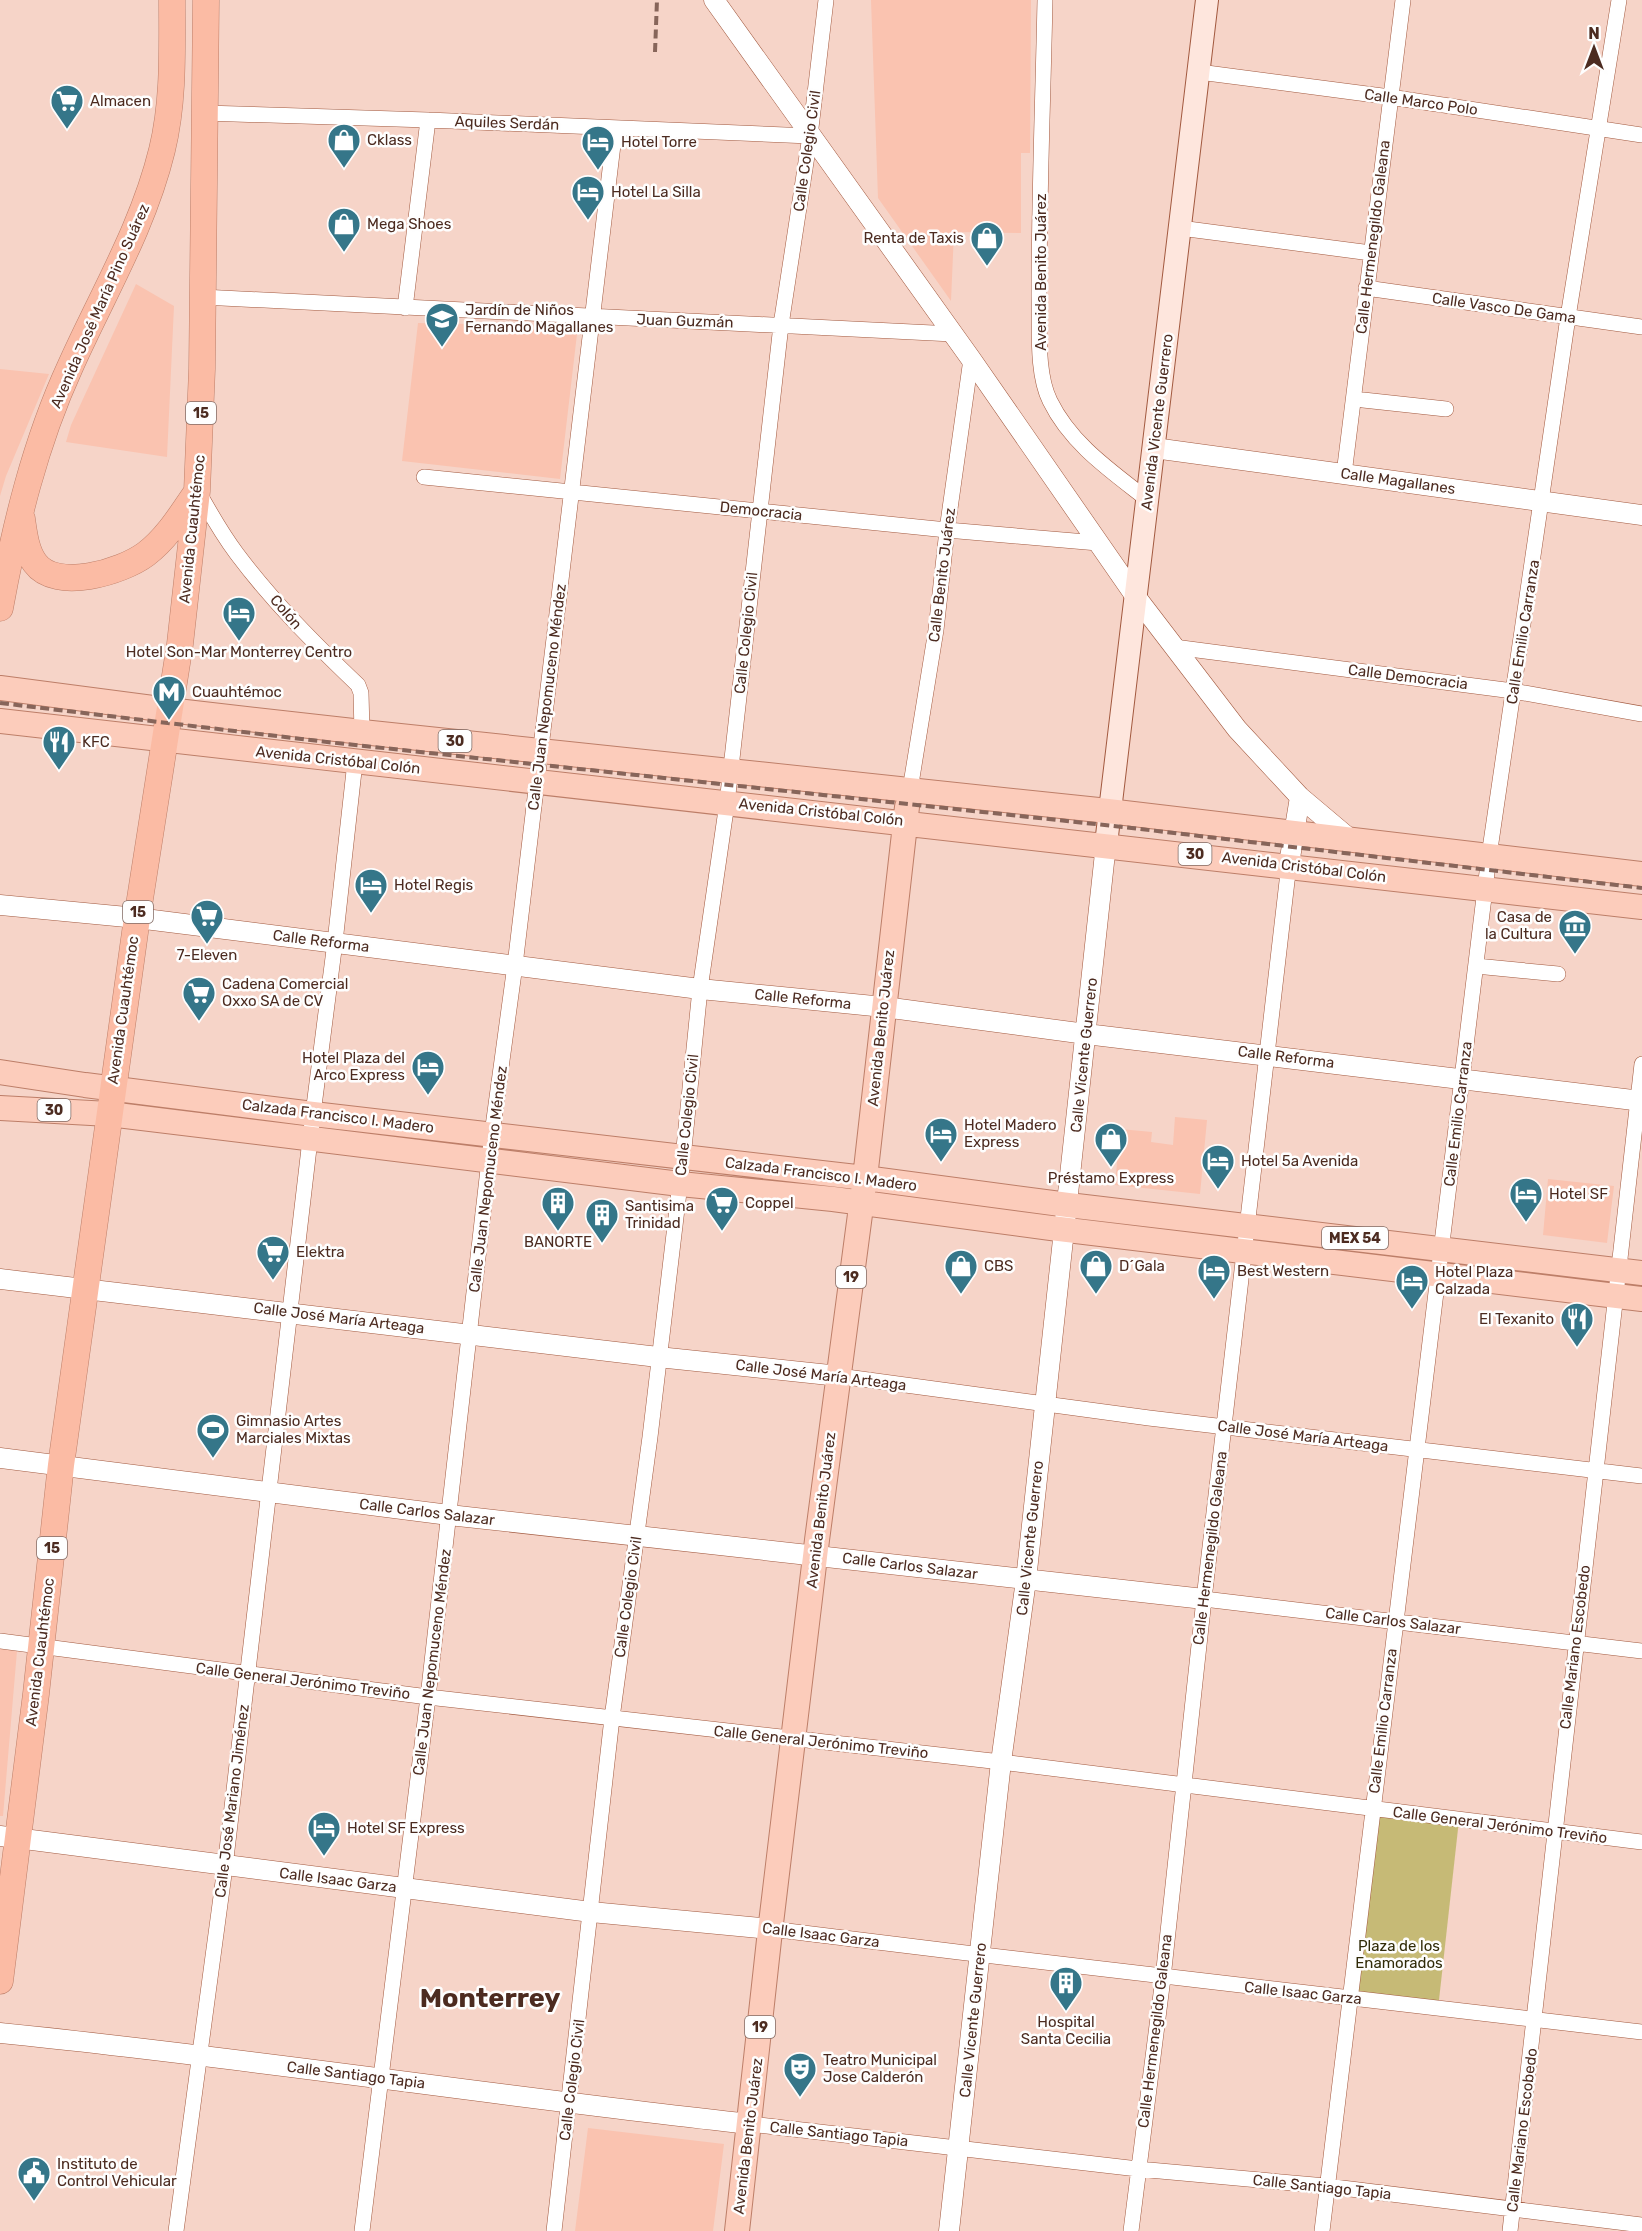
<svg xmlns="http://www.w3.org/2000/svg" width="1642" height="2231" font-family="Rubik,sans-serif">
<rect width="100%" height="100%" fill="#f6d4c8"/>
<path fill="#fac3b0" d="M871,0H1031L1030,153H1021V233L954,232L951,301L878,198Z
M136,284L174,306L167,457L66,442L71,425Z
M418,323L471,324L577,334L560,479L402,461Z
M0,369L49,374L6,476L0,496Z
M1175,1117L1207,1120L1200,1194L1115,1185L1120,1129L1152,1132L1151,1142L1173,1145Z
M1548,1179L1614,1186L1607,1243L1543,1235Z
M0,1649L17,1651L3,1816H0Z
M588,2128L724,2144L713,2231H575Z"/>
<path fill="#c6ba76" d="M1372,1809L1459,1820L1438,2009L1349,1997Z"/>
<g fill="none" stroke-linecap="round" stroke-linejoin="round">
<g stroke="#a2593f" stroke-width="16">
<path id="minor" d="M1045,0C1043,99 1039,198 1039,297C1040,328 1036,373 1050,401C1071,444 1111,471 1148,500
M1199,72L1390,97L1642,135
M204,113L428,120L810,136
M1180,228L1371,253
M1366,288L1642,327
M202,297L953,334
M405,308L428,120
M1354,399L1446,409
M1344,474L1403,0
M424,477L947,530L1098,543
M198,491C210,513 222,534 237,554C273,602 315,644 358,685L361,693L362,732
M1174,647L1513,691L1642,714
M910,790L936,630L947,530L971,359
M1476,966L1558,974
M839,1376L1149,1418L1642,1476
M1204,1599L1642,1651
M0,1641L428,1697L1001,1762L1642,1842
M771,1929C1061,1965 1351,1999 1642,2032
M750,2124L1138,2169L1326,2186L1642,2225
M176,2231L225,1867L313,1114L335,942L355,762
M362,2231L428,1697L492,1134L515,965L615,128
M554,2231L612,1718L650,1437L683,1158L700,989L727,803L781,325L810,136L826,0
M1131,2231L1163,1978L1204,1599L1289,864
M1322,2231L1489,856L1568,317L1619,0
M1510,2231L1642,1064"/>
</g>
<g stroke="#a2593f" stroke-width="21">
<path id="tertiary" d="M714,0L971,359L1136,597L1237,729L1300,797L1351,840
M1154,448L1642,515
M1289,864L1300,797
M0,905L137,918L700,989L884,1007L1086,1034L1642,1101
M0,1279L658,1357L839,1376
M0,1458L449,1515L1204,1599
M0,1836L591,1912L771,1929
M0,2033C251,2058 500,2097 750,2124
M949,2231L1001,1762L1026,1580L1106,844"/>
</g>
<g stroke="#a2593f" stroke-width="24">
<path id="secondary" d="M1106,844L1207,0"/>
</g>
<g stroke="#bd7e68" stroke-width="26">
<path id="primary" d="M0,688L168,710L362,732L1108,811L1642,874
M0,721C547,783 1095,840 1642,907
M0,1072L85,1085L313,1114L865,1178L1068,1205L1642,1273
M0,1108L109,1114L680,1184L833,1199L1051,1228L1642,1299
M737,2231L769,1940L817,1540L866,1169L907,807"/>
</g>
<g stroke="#bd7e68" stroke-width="27">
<path id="trunk" d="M22,519C24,533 26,551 35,563C56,592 122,572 146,554C167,538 181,515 196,493
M0,608C15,526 35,443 70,367C102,295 143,228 162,150C174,101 172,50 172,0
M0,1981L36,1694L61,1465L137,918L180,644L197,491L202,369L206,0"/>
</g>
<use href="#minor" stroke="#fff" stroke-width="15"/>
<use href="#tertiary" stroke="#fff" stroke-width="20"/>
<use href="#secondary" stroke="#fee6dd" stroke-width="22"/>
<use href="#primary" stroke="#fcccbb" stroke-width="24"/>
<use href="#trunk" stroke="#fbbba4" stroke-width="26"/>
<path stroke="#87655a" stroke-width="4" stroke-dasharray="9 4.5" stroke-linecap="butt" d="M655,52L657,0
M0,703L327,742L1123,827L1642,888"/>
</g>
<defs>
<g id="supermarket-pin" transform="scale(1.725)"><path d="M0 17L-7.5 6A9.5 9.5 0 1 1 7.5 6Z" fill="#357689" stroke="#fefefe"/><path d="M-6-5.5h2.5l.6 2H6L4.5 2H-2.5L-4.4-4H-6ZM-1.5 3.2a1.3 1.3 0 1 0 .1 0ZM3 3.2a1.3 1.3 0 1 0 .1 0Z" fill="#fff"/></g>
<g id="shop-pin" transform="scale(1.725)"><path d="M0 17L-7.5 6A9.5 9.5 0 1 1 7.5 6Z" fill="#357689" stroke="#fefefe"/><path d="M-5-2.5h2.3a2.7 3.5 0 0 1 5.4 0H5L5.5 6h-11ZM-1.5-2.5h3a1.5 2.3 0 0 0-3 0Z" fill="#fff"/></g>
<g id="hotel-pin" transform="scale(1.725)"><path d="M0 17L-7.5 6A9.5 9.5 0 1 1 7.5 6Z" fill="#357689" stroke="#fefefe"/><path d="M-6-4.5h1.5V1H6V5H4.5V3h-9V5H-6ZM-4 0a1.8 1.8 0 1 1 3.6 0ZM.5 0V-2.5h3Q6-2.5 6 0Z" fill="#fff"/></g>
<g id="school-pin" transform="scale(1.725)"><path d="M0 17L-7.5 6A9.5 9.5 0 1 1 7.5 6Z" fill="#357689" stroke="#fefefe"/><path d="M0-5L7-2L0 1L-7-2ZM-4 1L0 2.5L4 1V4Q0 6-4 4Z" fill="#fff"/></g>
<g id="metro-pin" transform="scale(1.725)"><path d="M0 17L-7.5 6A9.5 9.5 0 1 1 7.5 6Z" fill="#357689" stroke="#fefefe"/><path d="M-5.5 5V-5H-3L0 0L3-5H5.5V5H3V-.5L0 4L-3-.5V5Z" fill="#fff"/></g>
<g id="restaurant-pin" transform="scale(1.725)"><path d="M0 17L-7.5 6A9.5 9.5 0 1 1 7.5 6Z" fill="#357689" stroke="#fefefe"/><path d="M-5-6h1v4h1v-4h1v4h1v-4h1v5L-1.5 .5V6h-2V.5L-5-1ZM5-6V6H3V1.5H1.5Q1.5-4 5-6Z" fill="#fff"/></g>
<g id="museum-pin" transform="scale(1.725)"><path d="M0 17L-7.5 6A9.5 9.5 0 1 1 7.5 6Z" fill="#357689" stroke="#fefefe"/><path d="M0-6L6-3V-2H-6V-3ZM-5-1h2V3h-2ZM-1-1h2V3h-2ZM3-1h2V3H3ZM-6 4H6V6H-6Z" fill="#fff"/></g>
<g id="building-pin" transform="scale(1.725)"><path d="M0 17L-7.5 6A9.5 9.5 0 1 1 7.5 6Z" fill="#357689" stroke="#fefefe"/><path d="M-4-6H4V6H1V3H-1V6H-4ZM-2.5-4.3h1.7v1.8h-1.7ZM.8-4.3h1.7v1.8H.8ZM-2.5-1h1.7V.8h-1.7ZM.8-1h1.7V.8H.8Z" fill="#fff"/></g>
<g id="stadium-pin" transform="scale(1.725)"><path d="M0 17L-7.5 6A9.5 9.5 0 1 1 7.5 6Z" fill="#357689" stroke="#fefefe"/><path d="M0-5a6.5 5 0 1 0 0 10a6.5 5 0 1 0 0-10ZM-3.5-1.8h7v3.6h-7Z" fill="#fff"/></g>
<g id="theatre-pin" transform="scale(1.725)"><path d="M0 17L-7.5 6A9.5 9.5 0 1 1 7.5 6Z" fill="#357689" stroke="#fefefe"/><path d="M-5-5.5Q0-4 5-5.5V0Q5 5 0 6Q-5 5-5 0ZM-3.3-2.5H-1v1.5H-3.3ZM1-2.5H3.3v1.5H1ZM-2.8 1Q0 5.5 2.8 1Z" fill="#fff"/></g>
<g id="civic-pin" transform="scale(1.725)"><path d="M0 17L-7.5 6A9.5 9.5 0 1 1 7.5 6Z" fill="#357689" stroke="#fefefe"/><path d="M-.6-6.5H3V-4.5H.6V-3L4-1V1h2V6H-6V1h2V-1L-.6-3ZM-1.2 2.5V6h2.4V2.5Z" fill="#fff"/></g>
</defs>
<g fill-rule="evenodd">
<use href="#supermarket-pin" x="67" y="101"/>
<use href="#shop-pin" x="344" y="140"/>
<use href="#hotel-pin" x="598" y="142"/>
<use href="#hotel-pin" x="588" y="192"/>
<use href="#shop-pin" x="344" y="224"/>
<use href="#shop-pin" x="987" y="238"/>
<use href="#school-pin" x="442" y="319"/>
<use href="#hotel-pin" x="239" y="613"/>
<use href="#metro-pin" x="169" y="692"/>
<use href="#restaurant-pin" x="59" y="742"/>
<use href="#hotel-pin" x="371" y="885"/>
<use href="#supermarket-pin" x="207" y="916"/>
<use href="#museum-pin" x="1575" y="926"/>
<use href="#supermarket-pin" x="199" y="993"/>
<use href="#hotel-pin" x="428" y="1067"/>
<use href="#hotel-pin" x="941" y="1134"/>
<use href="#shop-pin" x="1111" y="1139"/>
<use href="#hotel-pin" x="1218" y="1161"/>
<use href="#hotel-pin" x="1526" y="1194"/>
<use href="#building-pin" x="558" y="1203"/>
<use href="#supermarket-pin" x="722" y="1203"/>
<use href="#building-pin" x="602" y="1215"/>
<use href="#supermarket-pin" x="273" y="1252"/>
<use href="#shop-pin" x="961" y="1266"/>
<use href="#shop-pin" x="1096" y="1266"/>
<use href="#hotel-pin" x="1214" y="1271"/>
<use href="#hotel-pin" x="1412" y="1281"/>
<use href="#restaurant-pin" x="1577" y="1319"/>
<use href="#stadium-pin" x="213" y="1430"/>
<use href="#hotel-pin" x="324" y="1828"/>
<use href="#building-pin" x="1066" y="1983"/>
<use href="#theatre-pin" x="800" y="2069"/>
<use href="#civic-pin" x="34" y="2173"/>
</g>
<g text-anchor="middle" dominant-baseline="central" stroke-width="5" stroke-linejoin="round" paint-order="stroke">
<g fill="#fefefe" stroke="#816a63" stroke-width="1.5">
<rect x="186" y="402" width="30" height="22" rx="4.5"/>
<rect x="438.5" y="730" width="33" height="22" rx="4.5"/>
<rect x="1178.5" y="843" width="33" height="22" rx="4.5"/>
<rect x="123" y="901" width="30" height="22" rx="4.5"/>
<rect x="37.5" y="1099" width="33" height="22" rx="4.5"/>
<rect x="1322" y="1227" width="66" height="22" rx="4.5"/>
<rect x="836" y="1266" width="30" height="22" rx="4.5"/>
<rect x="37" y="1537" width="30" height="22" rx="4.5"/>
<rect x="745" y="2016" width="30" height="22" rx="4.5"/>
</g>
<g font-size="14" font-weight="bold" fill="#4c2b20">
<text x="201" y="413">15</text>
<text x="455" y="741">30</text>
<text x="1195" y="854">30</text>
<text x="138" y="912">15</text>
<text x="54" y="1110">30</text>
<text x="1355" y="1238">MEX 54</text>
<text x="851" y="1277">19</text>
<text x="52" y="1548">15</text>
<text x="760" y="2027">19</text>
</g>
<g font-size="15" fill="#4c2b20" stroke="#fefefe" text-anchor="start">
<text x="90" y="101">Almacen</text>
<text x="367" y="140">Cklass</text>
<text x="621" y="142">Hotel Torre</text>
<text x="611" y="192">Hotel La Silla</text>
<text x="367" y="224">Mega Shoes</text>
<text x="964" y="238" text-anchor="end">Renta de Taxis</text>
<text x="465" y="310">Jardín de Niños<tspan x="465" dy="17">Fernando Magallanes</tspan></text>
<text x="239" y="652" text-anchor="middle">Hotel Son-Mar Monterrey Centro</text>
<text x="192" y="692">Cuauhtémoc</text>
<text x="82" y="742">KFC</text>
<text x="394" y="885">Hotel Regis</text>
<text x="1552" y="917" text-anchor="end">Casa de<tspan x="1552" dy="17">la Cultura</tspan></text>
<text x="207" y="955" text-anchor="middle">7-Eleven</text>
<text x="222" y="984">Cadena Comercial<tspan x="222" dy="17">Oxxo SA de CV</tspan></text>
<text x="405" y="1058" text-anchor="end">Hotel Plaza del<tspan x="405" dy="17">Arco Express</tspan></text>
<text x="964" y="1125">Hotel Madero<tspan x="964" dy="17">Express</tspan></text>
<text x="1241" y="1161">Hotel 5a Avenida</text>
<text x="1111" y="1178" text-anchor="middle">Préstamo Express</text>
<text x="1549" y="1194">Hotel SF</text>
<text x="745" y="1203">Coppel</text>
<text x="625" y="1206">Santisima<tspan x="625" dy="17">Trinidad</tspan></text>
<text x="558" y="1242" text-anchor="middle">BANORTE</text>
<text x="296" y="1252">Elektra</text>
<text x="984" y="1266">CBS</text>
<text x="1119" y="1266">D´Gala</text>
<text x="1237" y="1271">Best Western</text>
<text x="1435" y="1272">Hotel Plaza<tspan x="1435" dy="17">Calzada</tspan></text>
<text x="1554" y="1319" text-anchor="end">El Texanito</text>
<text x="236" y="1421">Gimnasio Artes<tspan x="236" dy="17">Marciales Mixtas</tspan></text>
<text x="347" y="1828">Hotel SF Express</text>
<text x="1066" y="2022" text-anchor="middle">Hospital<tspan x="1066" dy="17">Santa Cecilia</tspan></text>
<text x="823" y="2060">Teatro Municipal<tspan x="823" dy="17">Jose Calderón</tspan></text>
<text x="57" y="2164">Instituto de<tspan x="57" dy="17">Control Vehicular</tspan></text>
</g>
<g font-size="15" fill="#4c2b20" stroke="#fefefe">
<text transform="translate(1421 102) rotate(8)">Calle Marco Polo</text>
<text transform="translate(507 123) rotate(2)">Aquiles Serdán</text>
<text transform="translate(807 151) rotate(-82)">Calle Colegio Civil</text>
<text transform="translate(1373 237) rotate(-83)">Calle Hermenegildo Galeana</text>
<text transform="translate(1041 272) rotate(-90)">Avenida Benito Juárez</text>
<text transform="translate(100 306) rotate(-66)">Avenida José María Pino Suárez</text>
<text transform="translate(1504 308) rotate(8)">Calle Vasco De Gama</text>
<text transform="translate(685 321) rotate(2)">Juan Guzmán</text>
<text transform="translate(1157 422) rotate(-83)">Avenida Vicente Guerrero</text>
<text transform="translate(1398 481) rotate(8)">Calle Magallanes</text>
<text transform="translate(761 511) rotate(6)">Democracia</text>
<text transform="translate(192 529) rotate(-84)">Avenida Cuauhtémoc</text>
<text transform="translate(942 575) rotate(-83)">Calle Benito Juárez</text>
<text transform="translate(286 612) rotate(49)">Colón</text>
<text transform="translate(1523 632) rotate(-81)">Calle Emilio Carranza</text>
<text transform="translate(746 633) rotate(-84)">Calle Colegio Civil</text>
<text transform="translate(1408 677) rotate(7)">Calle Democracia</text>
<text transform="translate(547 697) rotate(-83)">Calle Juan Nepomuceno Méndez</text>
<text transform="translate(338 760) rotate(6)">Avenida Cristóbal Colón</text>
<text transform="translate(821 812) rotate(6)">Avenida Cristóbal Colón</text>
<text transform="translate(1304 867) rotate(7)">Avenida Cristóbal Colón</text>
<text transform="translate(321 941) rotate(7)">Calle Reforma</text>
<text transform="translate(803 999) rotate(6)">Calle Reforma</text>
<text transform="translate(123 1010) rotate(-82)">Avenida Cuauhtémoc</text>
<text transform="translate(881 1028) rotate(-84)">Avenida Benito Juárez</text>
<text transform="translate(1084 1055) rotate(-84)">Calle Vicente Guerrero</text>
<text transform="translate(1286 1057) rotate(7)">Calle Reforma</text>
<text transform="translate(1458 1114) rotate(-83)">Calle Emilio Carranza</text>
<text transform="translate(687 1115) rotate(-84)">Calle Colegio Civil</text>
<text transform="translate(338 1116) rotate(7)">Calzada Francisco I. Madero</text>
<text transform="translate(821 1174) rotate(7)">Calzada Francisco I. Madero</text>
<text transform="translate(488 1179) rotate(-83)">Calle Juan Nepomuceno Méndez</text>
<text transform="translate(339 1318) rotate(7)">Calle José María Arteaga</text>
<text transform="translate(821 1375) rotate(7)">Calle José María Arteaga</text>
<text transform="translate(1303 1436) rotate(7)">Calle José María Arteaga</text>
<text transform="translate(821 1510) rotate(-83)">Avenida Benito Juárez</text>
<text transform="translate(427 1512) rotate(7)">Calle Carlos Salazar</text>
<text transform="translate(1030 1538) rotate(-84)">Calle Vicente Guerrero</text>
<text transform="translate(1210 1548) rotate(-83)">Calle Hermenegildo Galeana</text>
<text transform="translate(910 1566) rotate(7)">Calle Carlos Salazar</text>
<text transform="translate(628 1597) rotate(-82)">Calle Colegio Civil</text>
<text transform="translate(1393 1621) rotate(7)">Calle Carlos Salazar</text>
<text transform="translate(1575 1647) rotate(-83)">Calle Mariano Escobedo</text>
<text transform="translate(40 1652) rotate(-83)">Avenida Cuauhtémoc</text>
<text transform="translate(432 1662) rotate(-83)">Calle Juan Nepomuceno Méndez</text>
<text transform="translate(303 1681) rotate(7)">Calle General Jerónimo Treviño</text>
<text transform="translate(1383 1721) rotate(-83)">Calle Emilio Carranza</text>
<text transform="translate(821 1742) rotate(6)">Calle General Jerónimo Treviño</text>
<text transform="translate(232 1801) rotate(-83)">Calle José Mariano Jiménez</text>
<text transform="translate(1500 1825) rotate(7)">Calle General Jerónimo Treviño</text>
<text transform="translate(338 1880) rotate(7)">Calle Isaac Garza</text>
<text transform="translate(821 1935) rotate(7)">Calle Isaac Garza</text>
<text transform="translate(1303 1993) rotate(6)">Calle Isaac Garza</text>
<text transform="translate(973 2020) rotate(-84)">Calle Vicente Guerrero</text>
<text transform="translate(1155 2031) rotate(-83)">Calle Hermenegildo Galeana</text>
<text transform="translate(356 2075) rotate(7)">Calle Santiago Tapia</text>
<text transform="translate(572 2080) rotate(-83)">Calle Colegio Civil</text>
<text transform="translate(1522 2130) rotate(-83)">Calle Mariano Escobedo</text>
<text transform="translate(839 2134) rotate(6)">Calle Santiago Tapia</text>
<text transform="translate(748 2136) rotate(-83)">Avenida Benito Juárez</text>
<text transform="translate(1322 2187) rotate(6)">Calle Santiago Tapia</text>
</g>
<g font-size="15" fill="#312b08" stroke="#fefefe">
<text x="1399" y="1946">Plaza de los<tspan x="1399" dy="17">Enamorados</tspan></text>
</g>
<g font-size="27" font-weight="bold" fill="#4c2b20" stroke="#fefefe">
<text x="490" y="1998">Monterrey</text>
</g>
</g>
<g transform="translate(1594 48)" stroke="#fefefe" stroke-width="4.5" paint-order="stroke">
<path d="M0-4.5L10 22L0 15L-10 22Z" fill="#4c2b20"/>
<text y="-9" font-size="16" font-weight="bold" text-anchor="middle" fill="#4c2b20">N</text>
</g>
</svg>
